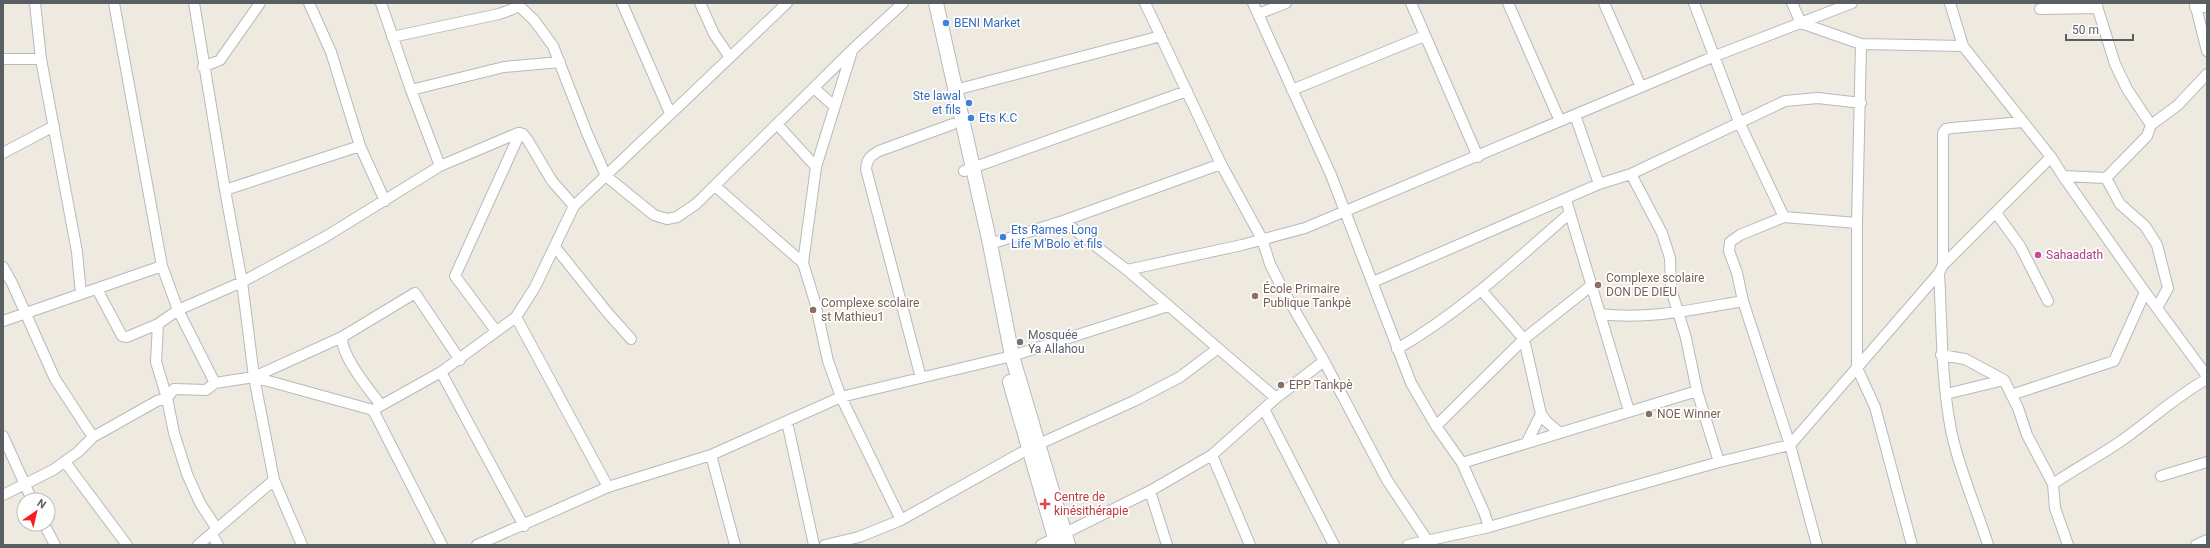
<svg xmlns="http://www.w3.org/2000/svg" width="2210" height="548" font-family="Roboto,sans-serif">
<rect width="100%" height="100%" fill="#eeeae0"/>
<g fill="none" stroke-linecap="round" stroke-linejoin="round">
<g stroke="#b6b9be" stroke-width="12">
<path id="minor" d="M35,3L41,59L77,252L81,294
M114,3L162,266L178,310L215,383
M309,3L331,52L360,146L385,201
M381,3L411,90L440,166
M622,3L670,113
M700,3L714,34L729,56
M1145,3L1221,164L1262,239L1270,264L1283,290L1324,361L1387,480L1427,540
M1253,3L1331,175L1411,383L1436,426
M1411,3L1478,157
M1508,3L1560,121
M1604,3L1641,87
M1694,3L1739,122L1784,217
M1792,3L1801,23L1861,44
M1950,3L1963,46L2051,157
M2096,3L2115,64L2127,89L2151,125
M2195,3L2207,51
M518,5L534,20L553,46L587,133L606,176L654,215L667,219L677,217L696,204L852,50L903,3
M2195,7H2207
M2040,9L2097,8
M1258,14L1286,3
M392,37L499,14L513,9L518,3
M852,51L816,167L803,263L815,302L828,361L841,397L901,520
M3,59H41
M203,67L220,60L260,3
M814,88L834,106
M411,90L504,67L560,62
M955,90L1161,36
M1292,90L1424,36
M1575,115L1599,184
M777,124L816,167
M3,153L54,126
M964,171L1187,91
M1631,174L1662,233L1670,258L1671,289L1686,338L1697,391L1719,462
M2106,178L2120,204L2145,226L2157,245L2168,288L2157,308
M715,186L803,263
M225,190L360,146
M1566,200L1629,411
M1996,213L2020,246L2048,301
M1063,221L1127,270L1276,398
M990,244L1063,221L1221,164
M555,247L607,312L631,339
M1943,265V133L1946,129L1952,128L2023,122
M3,267L12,283L55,379L93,437
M1127,270L1242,245L1305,228L1715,56L1852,3
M1939,273C1942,325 1941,378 1951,430C1959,470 1976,506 1988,545
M1373,282L1599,184L1631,174L1785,101L1818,98L1861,103
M97,289L122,336L127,337L158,324L178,310L242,282L325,237L440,166L518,133L523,134L527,139L552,181L574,206
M1481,290L1524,339L1541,414L1546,421L1560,433
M2145,292L2207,376
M1600,314C1648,320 1696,309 1743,301
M516,317L608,487
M3,321L162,266
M158,324L156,362L167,398L174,433L187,474L200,503L217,529
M496,331L455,276L520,133
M1397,349C1461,312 1515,261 1570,213
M1941,355L1965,359L2004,380L2018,408L2027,435L2053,484L2055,508L2068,545
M441,372L524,526
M254,377L373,410L441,372L516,317L535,287L574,206L787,3
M254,377L274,480L302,545
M254,377L342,337
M921,378L866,169C867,159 870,156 879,151L953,124
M1946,394L2004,380
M2011,395L2114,361L2145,292L2063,176
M381,405C369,390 341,356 342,337L415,293L460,360
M1264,409L1334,545
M373,410L442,545
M787,422L814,545
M3,436L32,500
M1527,442L1541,414
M711,455L735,545
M1212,455L1250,545
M65,462L127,545
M1462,463L1697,391
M2161,476L2207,462
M2053,484C2077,467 2104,454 2128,436C2154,417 2178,395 2207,379
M1150,491L1167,545
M3,495L53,470L78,452L93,437L157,401L167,398L174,389L206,390L215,383L254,377L242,282L225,190L194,3
M44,524L55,545
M1489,527L1484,512L1462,463L1436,426L1524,339L1592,285
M212,534L218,545
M198,545L274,480
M477,545L608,487L711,455L841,397L1012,356L1168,306
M825,545L859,537L901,520L1028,449L1134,401L1180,377L1217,349
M1041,545L1150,491L1212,455L1276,398L1324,361
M1408,545L1489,527L1719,462L1790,445L1939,273L1943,265L2051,157L2063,176L2106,178L2147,136L2151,125L2178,105L2207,74
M1817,545L1790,445L1743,301L1737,273L1729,251L1730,242L1740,235L1784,217L1857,223
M1912,545L1875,407L1857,368V223L1861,44L1963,46
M2196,545L2207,540"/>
</g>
<g stroke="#b6bbc0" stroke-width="16">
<path id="secondary" d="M936,3L990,244L1012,356L1068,545
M1010,382L1057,545"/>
</g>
<use href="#minor" stroke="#fff" stroke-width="10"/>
<use href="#secondary" stroke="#fff" stroke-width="14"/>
</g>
<g fill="#3f7fe0" stroke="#fff" stroke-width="1.5">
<circle cx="946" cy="23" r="4"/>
<circle cx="969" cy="103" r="4"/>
<circle cx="971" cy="118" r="4"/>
<circle cx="1003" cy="237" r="4"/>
</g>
<circle fill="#d1479c" stroke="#fff" stroke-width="1.5" cx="2038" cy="255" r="4"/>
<g fill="#8d6e63" stroke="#fff" stroke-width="1.5">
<circle cx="1598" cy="285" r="4"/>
<circle cx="1255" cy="296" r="4"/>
<circle cx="813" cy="310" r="4"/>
<circle cx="1281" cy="385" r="4"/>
<circle cx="1649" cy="414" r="4"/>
</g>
<circle fill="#6b7280" stroke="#fff" stroke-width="1.5" cx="1020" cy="342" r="4"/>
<path fill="#e0444e" stroke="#fff" stroke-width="1.5" d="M1043 498h4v4h4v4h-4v4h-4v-4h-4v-4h4z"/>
<g text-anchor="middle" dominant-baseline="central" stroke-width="3.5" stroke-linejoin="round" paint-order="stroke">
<g font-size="12" fill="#366cbe" stroke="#fff" text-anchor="start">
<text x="954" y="23">BENI Market</text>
<text x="961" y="96" text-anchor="end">Ste lawal<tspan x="961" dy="14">et fils</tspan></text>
<text x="979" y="118">Ets K.C</text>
<text x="1011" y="230">Ets Rames Long<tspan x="1011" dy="14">Life M'Bolo et fils</tspan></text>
</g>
<g font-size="12" fill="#b23c85" stroke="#fff" text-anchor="start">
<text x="2046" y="255">Sahaadath</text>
</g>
<g font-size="12" fill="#785e54" stroke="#fff" text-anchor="start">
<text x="1606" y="278">Complexe scolaire<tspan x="1606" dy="14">DON DE DIEU</tspan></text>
<text x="1263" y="289">École Primaire<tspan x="1263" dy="14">Publique Tankpè</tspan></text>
<text x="821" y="303">Complexe scolaire<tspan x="821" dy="14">st Mathieu1</tspan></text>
<text x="1289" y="385">EPP Tankpè</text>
<text x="1657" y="414">NOE Winner</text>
</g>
<g font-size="12" fill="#5b616d" stroke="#fff" text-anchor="start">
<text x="1028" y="335">Mosquée<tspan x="1028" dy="14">Ya Allahou</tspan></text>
</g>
<g font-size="12" fill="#be3a42" stroke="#fff" text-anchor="start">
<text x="1054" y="497">Centre de<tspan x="1054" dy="14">kinésithérapie</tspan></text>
</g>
</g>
<rect width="2210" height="548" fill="none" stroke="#595e63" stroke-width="8"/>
<g transform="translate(36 512) rotate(34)"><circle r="19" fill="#ffffff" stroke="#bdbfc1"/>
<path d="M0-3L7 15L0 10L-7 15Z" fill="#f91e1b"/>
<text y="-6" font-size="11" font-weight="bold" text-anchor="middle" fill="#595e63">N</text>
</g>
<path d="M2066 34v6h67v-6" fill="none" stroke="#595e63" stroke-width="2"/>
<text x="2072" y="34" font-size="12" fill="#595e63" stroke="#ffffff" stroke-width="3" paint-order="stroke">50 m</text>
</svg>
